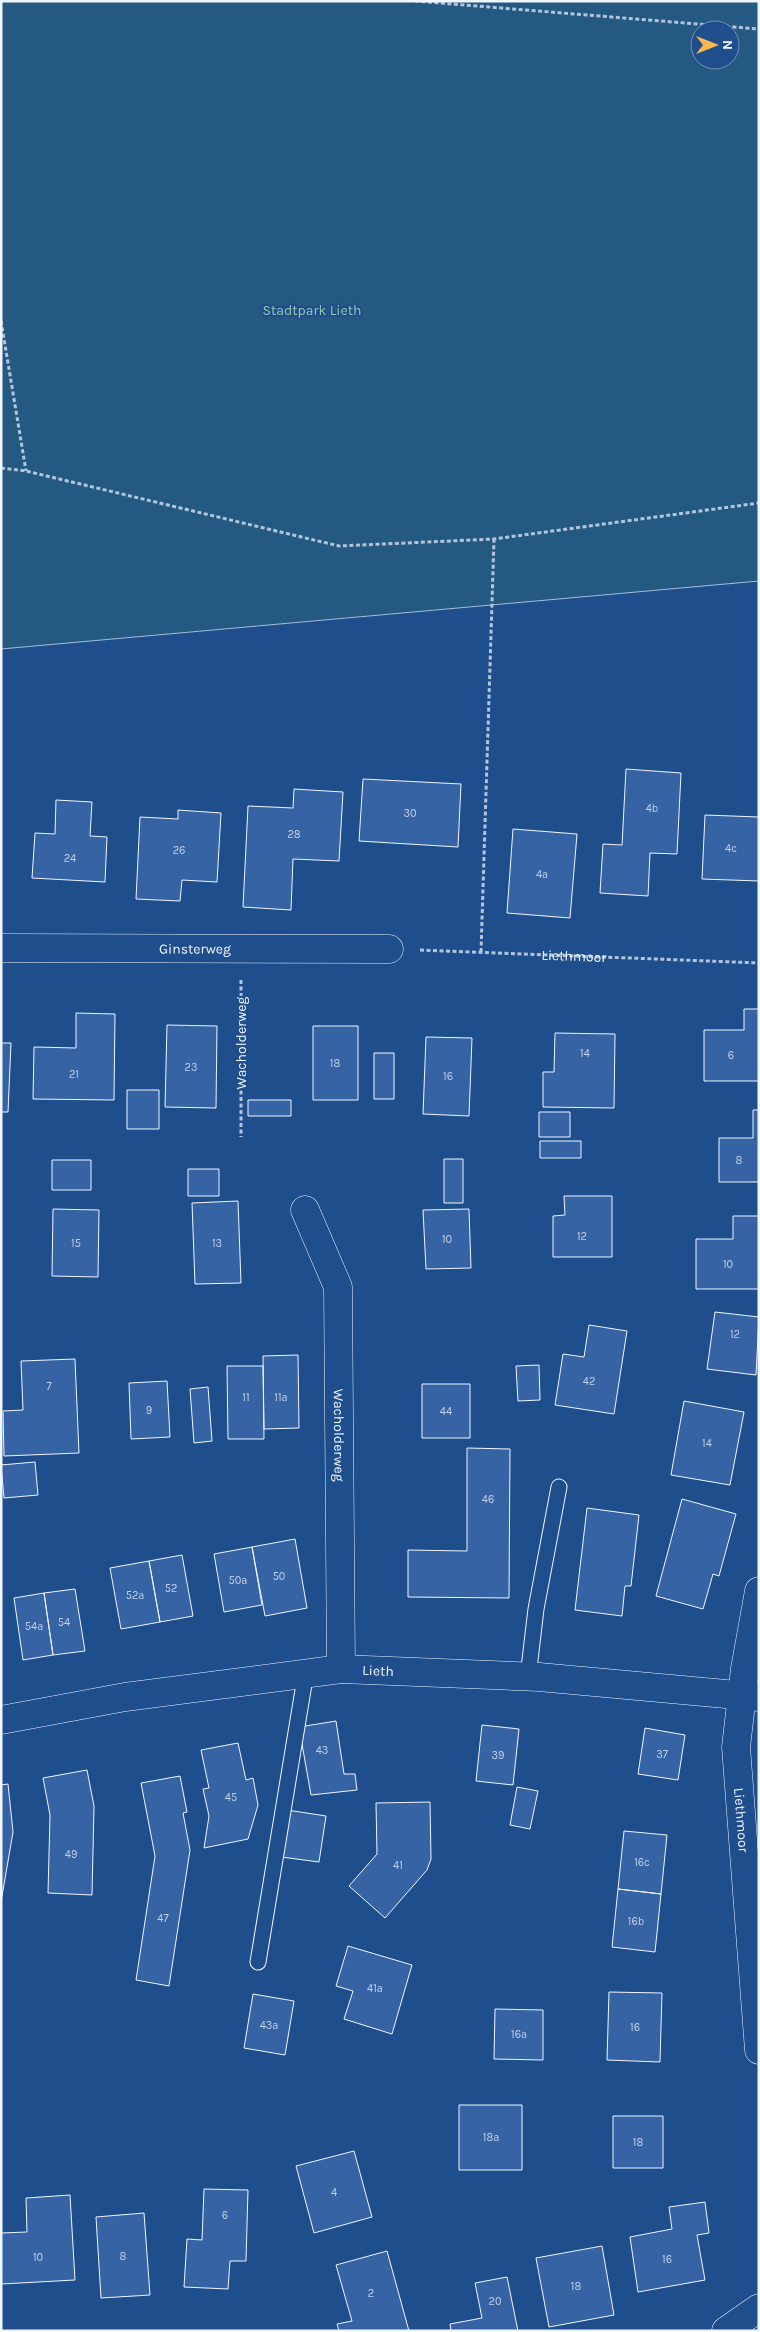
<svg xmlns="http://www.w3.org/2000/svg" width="760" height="2332" font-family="Karla,sans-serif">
<rect width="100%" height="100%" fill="#1f4e8c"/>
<path fill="#245a82" stroke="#a8bbd7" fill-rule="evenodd" d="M1,1H759V581L1,649ZM700,30H730V60H700Z"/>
<path fill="#3563a3" stroke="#f2f6ff" d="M626,769L681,773L677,854L650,853L648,896L600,893L603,844L622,845Z
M363,779L461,784L458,847L359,841Z
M294,789L343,792L339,861L293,859L291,910L243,907L248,806L293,808Z
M56,800L92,802L90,836L107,837L105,882L32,878L35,833L55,834Z
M178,810L221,813L217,882L182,880L180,901L136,899L140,817L178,819Z
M705,815L759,817V881L702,879Z
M513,829L577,834L570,918L507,913Z
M744,1009H759V1081H704V1030H744Z
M76,1013L115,1014L114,1100L33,1099L34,1047L76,1048Z
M167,1025L217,1026L216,1108L165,1107Z
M313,1026H358V1100H313Z
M555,1033L615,1034L614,1108L543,1107V1072H554Z
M426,1037L472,1038L469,1116L423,1114Z
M1,1043H11L8,1112H1Z
M374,1053H394V1099H374Z
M127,1090H159V1129H127Z
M248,1100H291V1116H248Z
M753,1110H759V1182H719V1138H753Z
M539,1112H570V1137H539Z
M540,1141H581V1158H540Z
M444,1159H463V1203H444Z
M52,1160H91V1190H52Z
M188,1169H219V1196H188Z
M564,1196H612V1257H553V1216L565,1215Z
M238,1201L241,1283L195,1284L192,1203Z
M53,1209L99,1210L98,1277L52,1276Z
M469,1209L471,1268L426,1269L423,1210Z
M733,1216H759V1289H696V1239H733Z
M715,1312L759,1317L756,1375L707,1369Z
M589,1325L627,1331L614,1414L555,1405L563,1354L584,1357Z
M298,1355L299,1428L264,1429L263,1356Z
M75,1359L79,1453L4,1456L3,1411L23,1410L21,1361Z
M539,1365L540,1400L518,1401L516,1366Z
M227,1366H263L264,1439H228Z
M167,1381L170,1437L131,1439L129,1383Z
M422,1384H470V1438H422Z
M208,1387L212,1441L194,1443L190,1389Z
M684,1401L744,1412L730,1485L671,1475Z
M467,1448L510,1449L509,1598L408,1597V1550L467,1551Z
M35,1462L38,1495L4,1498L1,1465Z
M682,1499L736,1514L719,1576L713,1574L703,1609L656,1596Z
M587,1508L639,1515L631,1586H625L622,1616L575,1610Z
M295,1539L307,1608L265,1616L252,1547Z
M252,1547L262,1605L224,1612L214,1554Z
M182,1555L193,1616L160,1622L149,1561Z
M149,1561L160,1622L121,1629L110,1568Z
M75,1589L85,1651L53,1655L44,1593Z
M44,1593L53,1655L23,1660L14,1598Z
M336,1721L344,1774H355L357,1790L311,1795L299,1727Z
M482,1725L519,1729L513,1785L476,1781Z
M645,1728L685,1735L678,1780L638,1774Z
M238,1743L246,1780L253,1778L258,1805L248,1839L204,1848L209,1816L203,1789L209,1788L201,1750Z
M87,1770L94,1806L92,1895L48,1893L50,1815L43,1778Z
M180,1776L187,1812L183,1813L190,1850L169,1986L136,1980L155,1856L141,1783Z
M8,1784L13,1832L1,1902V1785Z
M517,1787L538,1791L530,1829L510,1825Z
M430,1802L431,1859L427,1870L385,1918L349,1886L377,1854L376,1803Z
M287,1810L326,1816L319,1862L281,1857Z
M624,1831L667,1835L661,1894L618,1889Z
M618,1889L661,1894L655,1952L612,1947Z
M348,1946L412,1965L392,2034L344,2019L353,1991L336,1986Z
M609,1992L662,1993L660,2062L607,2060Z
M253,1994L294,2001L285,2055L244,2048Z
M495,2009L543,2010V2060L494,2059Z
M459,2105H522V2170H459Z
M613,2116H663V2168H613Z
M354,2151L372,2217L314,2233L296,2166Z
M204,2189L248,2190L246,2261H230L228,2289L184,2287L187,2239L202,2240Z
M70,2195L75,2280L1,2284V2233L27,2232L26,2198Z
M705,2202L709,2233L697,2235L705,2280L638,2292L630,2237L672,2229L669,2207Z
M144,2213L150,2295L101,2298L96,2217Z
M602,2246L614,2315L549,2327L536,2258Z
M387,2251L409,2331H339L337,2324L352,2321L336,2265Z
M507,2277L518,2331H451L450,2324L482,2318L475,2283Z"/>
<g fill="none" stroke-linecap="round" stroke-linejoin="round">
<g stroke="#f2f6ff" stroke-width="17">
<path id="service" d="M528,1677L536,1609L559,1487
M258,1962L306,1672"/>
</g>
<g stroke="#f2f6ff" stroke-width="29">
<g id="minor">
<path id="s2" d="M1,948L389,949"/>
<path id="s3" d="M305,1210L338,1287L341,1669"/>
<path id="s4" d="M759,1591L745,1669L736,1747L759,2050"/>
<path id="s5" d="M1,1720L125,1697L341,1669L539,1677L759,1697"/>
<path d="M726,2331L759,2308"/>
</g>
</g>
<g stroke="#b3c4dc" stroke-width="3" stroke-dasharray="4 2.5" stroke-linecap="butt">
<path d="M415,1L759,29"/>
<path d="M1,321L26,471"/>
<path d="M1,468L26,471L339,546L494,539L759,503"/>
<path id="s1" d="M420,950L759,963"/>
<path d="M481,952L494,539"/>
<path d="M241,980V1137"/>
</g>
<use href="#service" stroke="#1f4e8c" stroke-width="15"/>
<use href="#minor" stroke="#1f4e8c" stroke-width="28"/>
</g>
<g text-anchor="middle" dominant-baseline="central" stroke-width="4" stroke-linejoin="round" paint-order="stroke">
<g font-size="11" fill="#c3d1e8">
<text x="652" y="808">4b</text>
<text x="410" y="813">30</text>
<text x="294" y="834">28</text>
<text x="731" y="848">4c</text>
<text x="179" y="850">26</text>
<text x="70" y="858">24</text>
<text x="542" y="874">4a</text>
<text x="585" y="1053">14</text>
<text x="731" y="1055">6</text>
<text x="335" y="1063">18</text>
<text x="191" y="1067">23</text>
<text x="74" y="1074">21</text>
<text x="448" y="1076">16</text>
<text x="739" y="1160">8</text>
<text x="582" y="1236">12</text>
<text x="447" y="1239">10</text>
<text x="76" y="1243">15</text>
<text x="217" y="1243">13</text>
<text x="728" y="1264">10</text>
<text x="735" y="1334">12</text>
<text x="589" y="1381">42</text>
<text x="49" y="1386">7</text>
<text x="246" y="1397">11</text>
<text x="281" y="1397">11a</text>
<text x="149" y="1410">9</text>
<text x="446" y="1411">44</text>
<text x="707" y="1443">14</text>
<text x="488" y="1499">46</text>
<text x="279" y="1576">50</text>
<text x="238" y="1580">50a</text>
<text x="171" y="1588">52</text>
<text x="135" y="1595">52a</text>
<text x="64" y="1622">54</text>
<text x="34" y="1626">54a</text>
<text x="322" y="1750">43</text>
<text x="662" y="1754">37</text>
<text x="498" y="1755">39</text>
<text x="231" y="1797">45</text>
<text x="71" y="1854">49</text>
<text x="642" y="1862">16c</text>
<text x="398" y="1865">41</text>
<text x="163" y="1918">47</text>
<text x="636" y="1921">16b</text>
<text x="375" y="1988">41a</text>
<text x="269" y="2025">43a</text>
<text x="635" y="2027">16</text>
<text x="519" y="2034">16a</text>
<text x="491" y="2137">18a</text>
<text x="638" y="2142">18</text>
<text x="334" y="2192">4</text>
<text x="225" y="2215">6</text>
<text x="123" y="2256">8</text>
<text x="38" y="2257">10</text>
<text x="667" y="2259">16</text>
<text x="576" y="2286">18</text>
<text x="371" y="2293">2</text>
<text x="495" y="2301">20</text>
</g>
<g font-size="14" fill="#97c8a6" stroke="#1f4e8c">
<text x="312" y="310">Stadtpark Lieth</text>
</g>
<g font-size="14" fill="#f2f6ff" stroke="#1f4e8c">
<text stroke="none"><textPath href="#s2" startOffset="194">Ginsterweg</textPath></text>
<text stroke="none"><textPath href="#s1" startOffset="154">Liethmoor</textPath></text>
<text transform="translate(241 1043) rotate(-90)">Wacholderweg</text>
<text stroke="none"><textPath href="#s3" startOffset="232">Wacholderweg</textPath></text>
<text stroke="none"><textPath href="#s5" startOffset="381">Lieth</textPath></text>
<text stroke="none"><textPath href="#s4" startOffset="231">Liethmoor</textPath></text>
</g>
</g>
<rect width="760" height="2332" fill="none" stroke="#f2f6ff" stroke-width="5"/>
<g transform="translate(715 45) rotate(90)"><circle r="24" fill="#1f4e8c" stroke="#7391ba"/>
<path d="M0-4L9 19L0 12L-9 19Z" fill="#ffb74d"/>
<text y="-8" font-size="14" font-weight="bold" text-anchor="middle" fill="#f2f6ff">N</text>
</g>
</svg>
